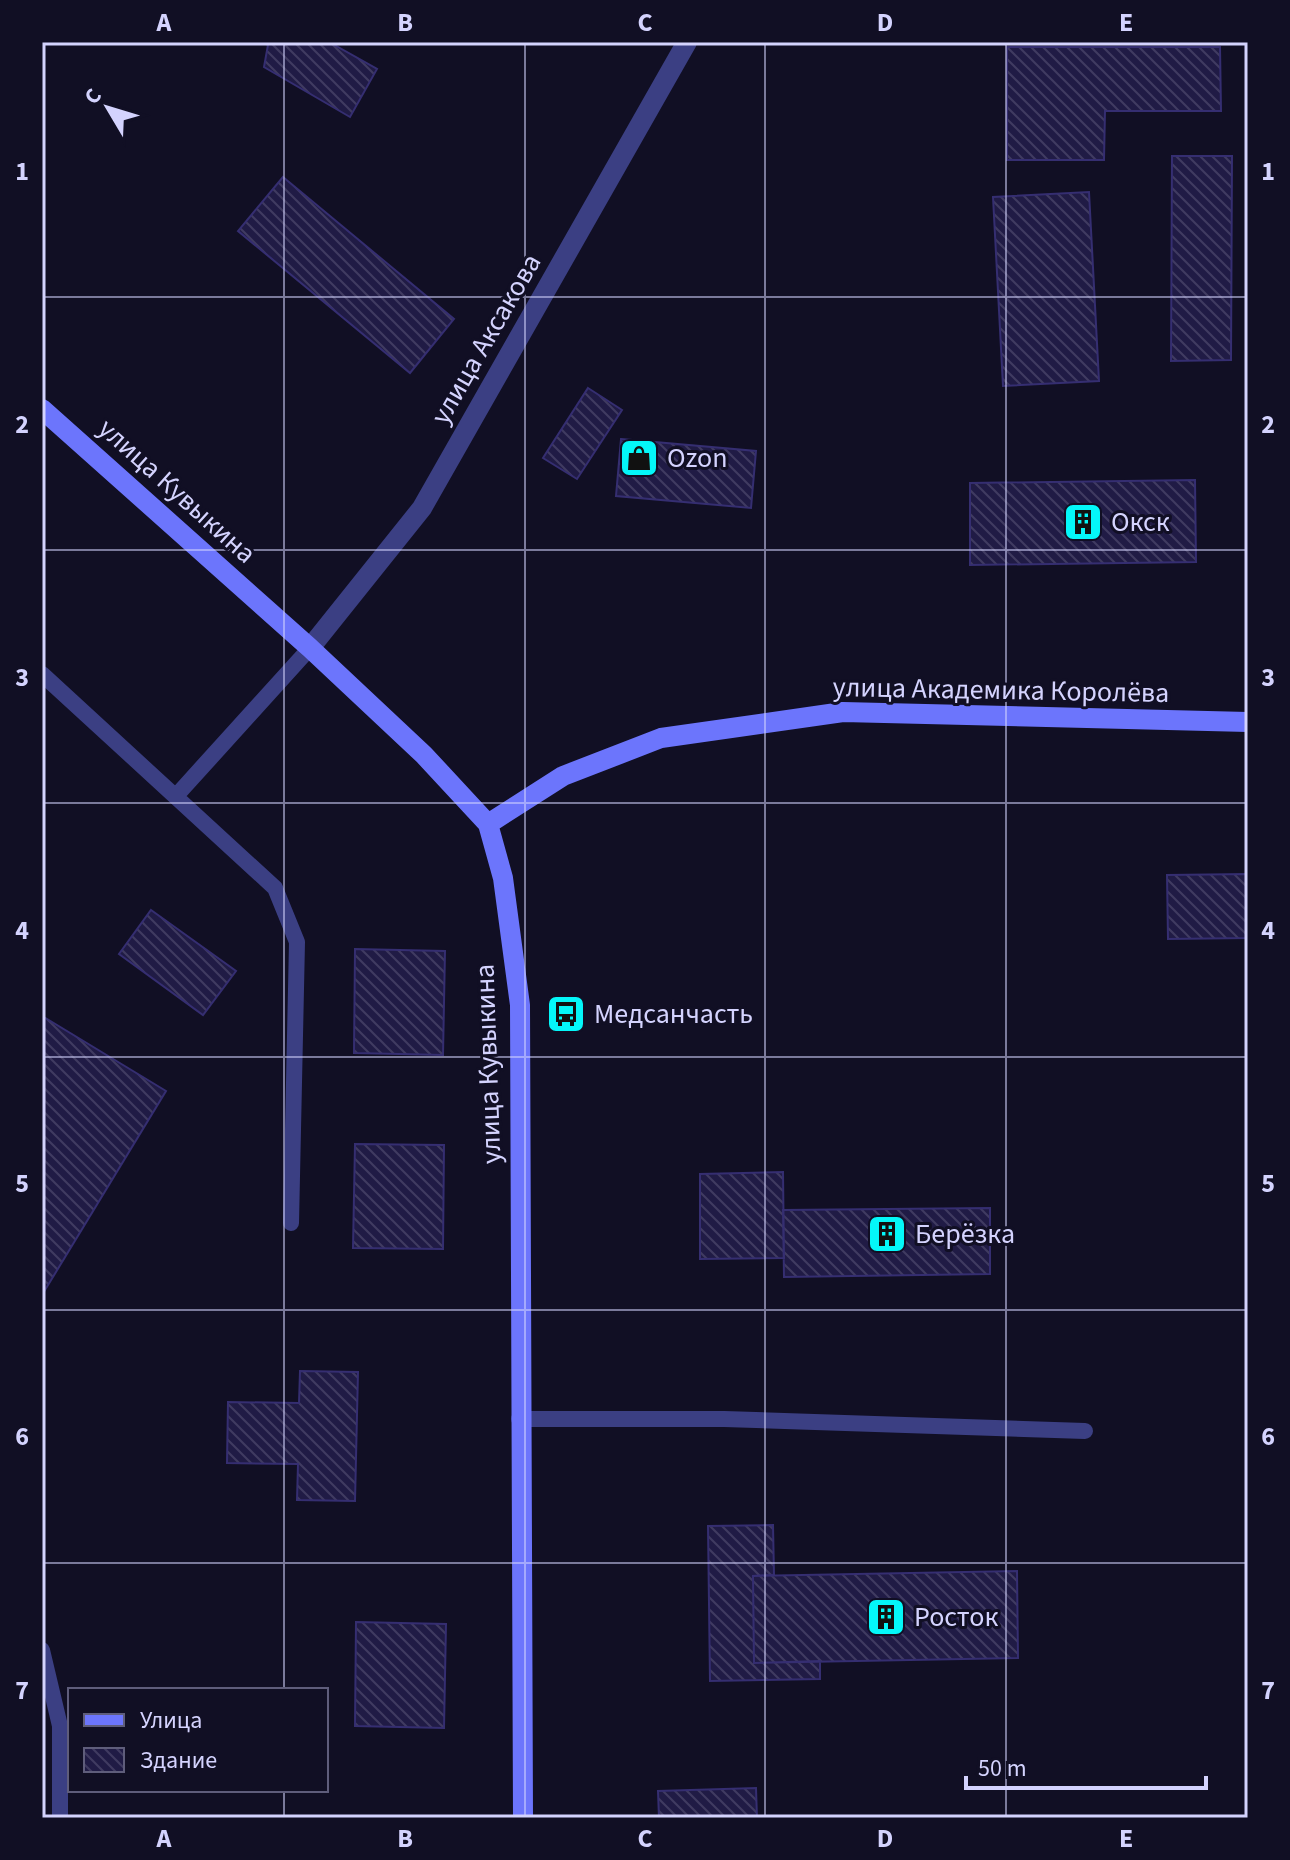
<svg xmlns="http://www.w3.org/2000/svg" width="1290" height="1860" font-family="'Source Sans 3',sans-serif">
<defs>
<pattern id="building-back-hatch" width="6" height="6" patternUnits="userSpaceOnUse" patternTransform="scale(2)"><rect width="6" height="6" fill="#201b45"/><path d="M-1 5l2 2M0 0l6 6M5-1l2 2" fill="none" stroke="#403b61"/></pattern>
</defs>
<rect width="100%" height="100%" fill="#110f24"/>
<path fill="url(#building-back-hatch)" stroke="#352e71" stroke-width="2" d="M262,42H329L377,69L350,117L264,67L268,45Z
M1007,47H1220L1221,111H1105L1104,160H1007Z
M1172,156H1232L1231,360L1171,361Z
M283,177L454,319L410,373L238,231Z
M1089,192L1099,381L1003,386L993,197Z
M588,388L622,410L577,479L543,458Z
M621,439L756,451L751,508L616,496Z
M1195,480L1196,562L970,565V483Z
M1248,874V938L1168,939L1167,875Z
M151,910L236,971L203,1015L119,954Z
M355,949L445,951L443,1055L354,1053Z
M42,1016L166,1091L42,1295Z
M355,1144L444,1145L443,1249L353,1248Z
M783,1172L784,1258L700,1259V1174Z
M990,1208V1274L784,1277L783,1210Z
M300,1371L358,1372L355,1501L297,1500L298,1464L227,1463L228,1402L299,1403Z
M773,1525L774,1575L753,1576L754,1663L820,1661V1679L710,1681L708,1526Z
M1017,1571L1018,1658L754,1663L753,1576Z
M356,1622L446,1624L444,1728L355,1726Z
M756,1788L757,1818H659L658,1791Z"/>
<g fill="none" stroke-linecap="round" stroke-linejoin="round">
<path stroke="#3b3f83" stroke-width="16" d="M42,674L275,888L297,942L291,1223
M176,796L310,648
M519,1419H724L1085,1431
M42,1650L60,1726V1818"/>
<path stroke="#3b3f83" stroke-width="20" d="M310,648L422,508L687,42"/>
<path stroke="#6c75fc" stroke-width="20" d="M42,409L310,648L424,755L488,824L503,878L520,1005L523,1818
M488,824L563,776L661,738L843,712L1248,722"/>
</g>
<path fill="none" stroke="#d4d3fe" stroke-width="2" stroke-opacity="0.55" d="M284,42V1690M525,42V1818M765,42V1818M1006,42V1818M42,297H1248M42,550H1248M42,803H1248M42,1057H1248M42,1310H1248M42,1563H1248M284,1790V1818"/>
<defs>
<g id="shop-square" transform="scale(2)"><rect x="-9" y="-9" width="18" height="18" rx="4" fill="#04f7f9" stroke="#110f24"/><path d="M-5-2.5h2.3a2.7 3.5 0 0 1 5.4 0H5L5.5 6h-11ZM-1.5-2.5h3a1.5 2.3 0 0 0-3 0Z" fill="#111"/></g>
<g id="building-square" transform="scale(2)"><rect x="-9" y="-9" width="18" height="18" rx="4" fill="#04f7f9" stroke="#110f24"/><path d="M-4-6H4V6H1V3H-1V6H-4ZM-2.5-4.3h1.7v1.8h-1.7ZM.8-4.3h1.7v1.8H.8ZM-2.5-1h1.7V.8h-1.7ZM.8-1h1.7V.8H.8Z" fill="#111"/></g>
<g id="bus-square" transform="scale(2)"><rect x="-9" y="-9" width="18" height="18" rx="4" fill="#04f7f9" stroke="#110f24"/><path d="M-5-6H5V4H4V6H2V4H-2V6H-4V4H-5ZM-3.5-4V0h7V-4ZM-3.5 1.2v1.5H-2V1.2ZM2 1.2v1.5H3.5V1.2Z" fill="#111"/></g>
</defs>
<g fill-rule="evenodd">
<use href="#shop-square" x="639" y="458"/>
<use href="#building-square" x="1083" y="522"/>
<use href="#bus-square" x="566" y="1014"/>
<use href="#building-square" x="887" y="1234"/>
<use href="#building-square" x="886" y="1617"/>
</g>
<g text-anchor="middle" dominant-baseline="central" stroke-width="6" stroke-linejoin="round" paint-order="stroke">
<g font-size="28" fill="#d4d3fe" stroke="#110f24">
<text transform="translate(486 339) rotate(-60)">улица Аксакова</text>
<text transform="translate(177 491) rotate(42)">улица Кувыкина</text>
<text transform="translate(1001 690) rotate(1)">улица Академика Королёва</text>
<text transform="translate(488 1064) rotate(-92)">улица Кувыкина</text>
</g>
<g font-size="28" fill="#d4d3fe" stroke="#110f24" text-anchor="start">
<text x="667" y="458">Ozon</text>
<text x="1111" y="522">Окск</text>
<text x="594" y="1014">Медсанчасть</text>
<text x="915" y="1234">Берёзка</text>
<text x="914" y="1617">Росток</text>
</g>
</g>
<rect width="1290" height="1860" fill="none" stroke="#110f24" stroke-width="88"/>
<rect x="68" y="1688" width="260" height="104" fill="#110f24" stroke="#5f5d7b" stroke-width="2"/>
<rect x="84" y="1714" width="40" height="12" fill="#6c75fc" stroke="#5f5d7b" stroke-width="2"/>
<text x="140" y="1728" font-size="24" fill="#d4d3fe">Улица</text>
<rect x="84" y="1748" width="40" height="24" fill="url(#building-back-hatch)" stroke="#5f5d7b" stroke-width="2"/>
<text x="140" y="1768" font-size="24" fill="#d4d3fe">Здание</text>
<g transform="translate(108 108) rotate(308)" stroke="#110f24" stroke-width="6" paint-order="stroke">
<path d="M0-6L14 30L0 20L-14 30Z" fill="#d4d3fe"/>
<text y="-12" font-size="22" font-weight="bold" text-anchor="middle" fill="#d4d3fe">С</text>
</g>
<path d="M966 1776v12h240v-12" fill="none" stroke="#d4d3fe" stroke-width="4"/>
<text x="978" y="1776" font-size="24" fill="#d4d3fe" stroke="#110f24" stroke-width="6" paint-order="stroke">50 m</text>
<rect x="44" y="44" width="1202" height="1772" fill="none" stroke="#d4d3fe" stroke-width="3"/>
<g font-size="26" text-anchor="middle" font-weight="bold" fill="#d4d3fe">
<text x="164" y="31">A</text>
<text x="405" y="31">B</text>
<text x="645" y="31">C</text>
<text x="885" y="31">D</text>
<text x="1126" y="31">E</text>
<text x="22" y="180">1</text>
<text x="1268" y="180">1</text>
<text x="22" y="433">2</text>
<text x="1268" y="433">2</text>
<text x="22" y="686">3</text>
<text x="1268" y="686">3</text>
<text x="22" y="939">4</text>
<text x="1268" y="939">4</text>
<text x="22" y="1192">5</text>
<text x="1268" y="1192">5</text>
<text x="22" y="1445">6</text>
<text x="1268" y="1445">6</text>
<text x="22" y="1699">7</text>
<text x="1268" y="1699">7</text>
<text x="164" y="1847">A</text>
<text x="405" y="1847">B</text>
<text x="645" y="1847">C</text>
<text x="885" y="1847">D</text>
<text x="1126" y="1847">E</text>
</g>
</svg>
